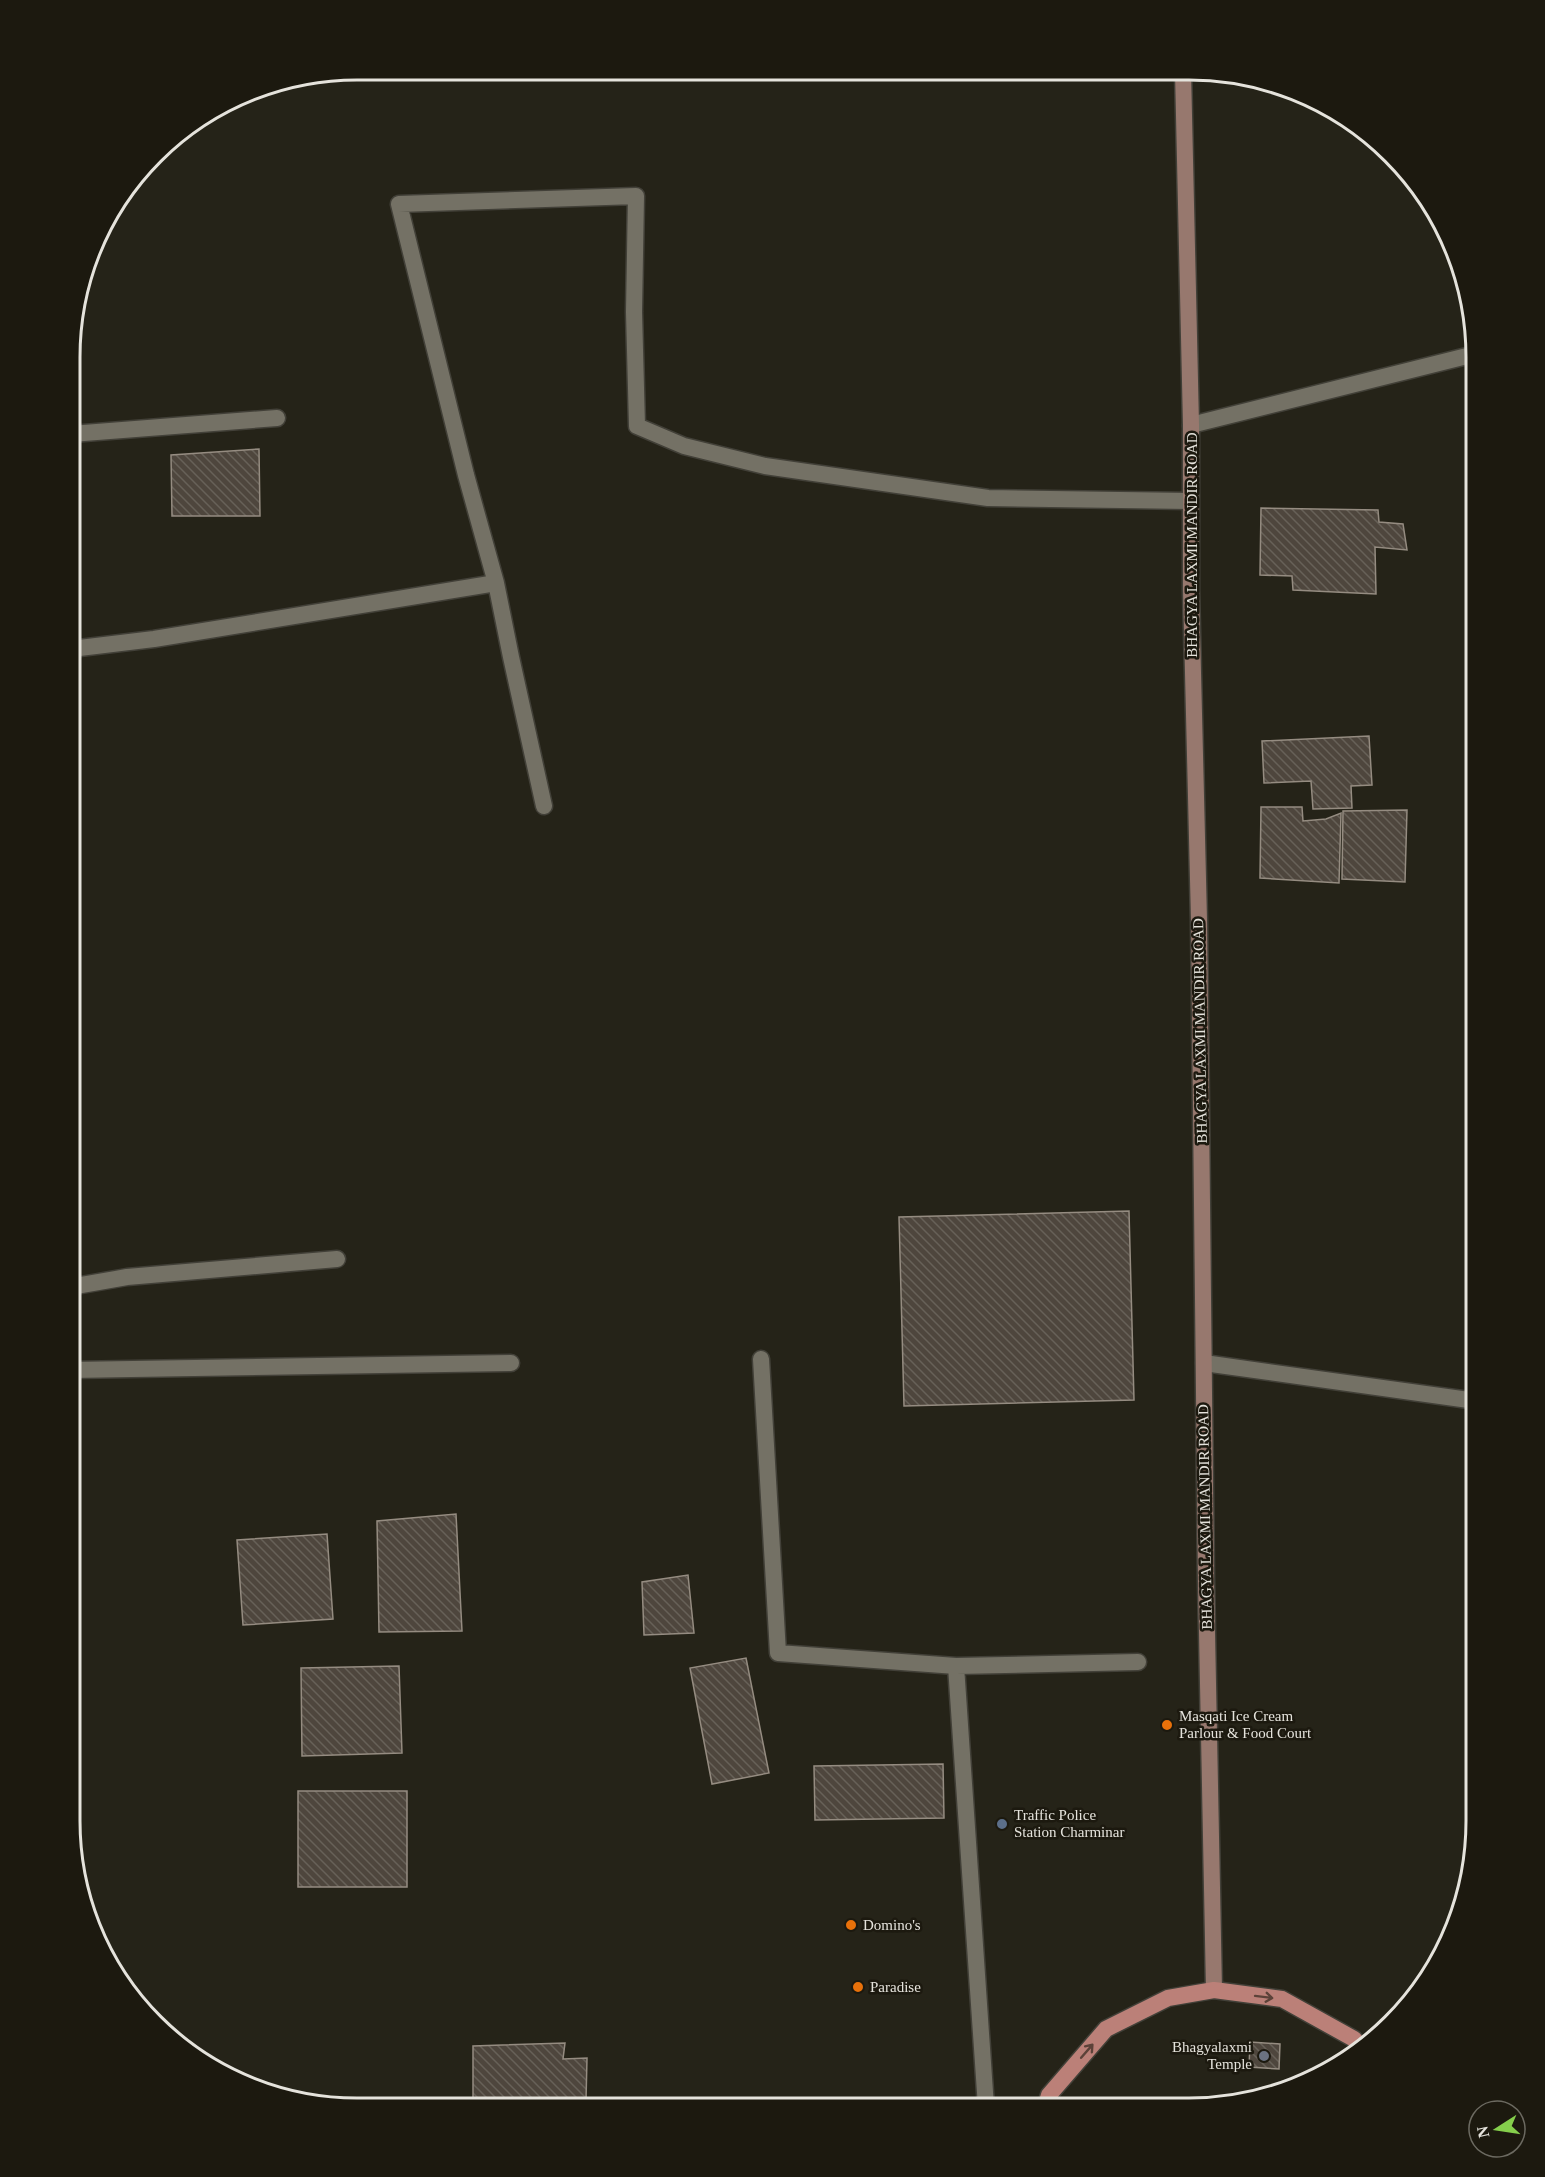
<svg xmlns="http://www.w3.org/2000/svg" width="1545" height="2177" font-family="Georgia,serif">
<defs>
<pattern id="building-back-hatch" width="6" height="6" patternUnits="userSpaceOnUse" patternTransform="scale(1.5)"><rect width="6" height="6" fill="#4e463d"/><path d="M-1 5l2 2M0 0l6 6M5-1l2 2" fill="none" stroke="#676158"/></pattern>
</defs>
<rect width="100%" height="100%" fill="#252318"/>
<path fill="url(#building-back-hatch)" stroke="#958c81" stroke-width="1.5" d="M259,449L260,516H172L171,455Z
M1261,508L1378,510L1379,522L1403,524L1407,550L1375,547L1376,594L1293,590L1292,576L1260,575Z
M1369,736L1372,785L1351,786L1352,808L1313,809L1311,781L1264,783L1262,741Z
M1261,807H1302L1303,821L1326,819L1341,813L1339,883L1260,878Z
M1407,810L1405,882L1342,879L1343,811Z
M1129,1211L1134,1400L904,1406L899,1217Z
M456,1514L462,1631L379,1632L377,1521Z
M327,1534L333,1619L243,1625L237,1540Z
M688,1575L694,1633L644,1635L642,1582Z
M746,1658L769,1773L712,1784L690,1668Z
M399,1666L402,1753L302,1756L301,1668Z
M943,1764L944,1818L815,1820L814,1766Z
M298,1791H407V1887H298Z
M1250,2042L1280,2044L1279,2069L1249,2067Z
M565,2043L563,2059L587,2058L586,2101L473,2100V2046Z"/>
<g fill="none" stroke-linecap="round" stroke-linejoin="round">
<g stroke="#424038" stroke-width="19">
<path id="minor" d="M71,434L277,418
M496,583L511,657L544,806
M71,649L154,639L496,583L466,475L399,204L636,196L634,312L637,426L684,446L765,466L988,498L1190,501
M70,1287L127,1277L337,1259
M761,1359L778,1653L956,1666
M1204,1363L1476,1401
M70,1370L511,1363
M986,2107L956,1666L1138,1662"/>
</g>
<g stroke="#424038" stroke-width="19">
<path id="tertiary" d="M1191,425L1475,354"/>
</g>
<g stroke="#424038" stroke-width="19">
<path id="secondary" d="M1183,71L1191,425V590L1199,920L1206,1581L1214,1990"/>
</g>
<g stroke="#424038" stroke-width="19">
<path id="primary" d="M1045,2108L1049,2095L1106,2029L1168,1998L1214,1990L1282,1999L1354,2039L1361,2048"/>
</g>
<use href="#minor" stroke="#747165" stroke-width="16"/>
<use href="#tertiary" stroke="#747165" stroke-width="16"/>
<use href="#secondary" stroke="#97786e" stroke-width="16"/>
<use href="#primary" stroke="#bb8078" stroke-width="16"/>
</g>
<defs><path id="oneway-shaft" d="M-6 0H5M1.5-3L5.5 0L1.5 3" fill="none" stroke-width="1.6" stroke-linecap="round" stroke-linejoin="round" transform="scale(1.5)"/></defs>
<g stroke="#5c4239">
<use href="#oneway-shaft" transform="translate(1264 1997) rotate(7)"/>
<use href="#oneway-shaft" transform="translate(1087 2051) rotate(-49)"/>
</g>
<g fill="#e8710a" stroke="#1c190f" stroke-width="2">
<circle cx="1167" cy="1725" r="6"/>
<circle cx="851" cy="1925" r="6"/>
<circle cx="858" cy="1987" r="6"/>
</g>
<circle fill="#5c6f8a" stroke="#1c190f" stroke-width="2" cx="1002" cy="1824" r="6"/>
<circle fill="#6b7280" stroke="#1c190f" stroke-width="2" cx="1264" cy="2056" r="6"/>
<g text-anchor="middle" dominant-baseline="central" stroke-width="5" stroke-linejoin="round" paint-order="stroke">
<g font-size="15" fill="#e5e3dc" stroke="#1c190f">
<text transform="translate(1192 545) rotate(-90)">BHAGYA LAXMI MANDIR ROAD</text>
<text transform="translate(1200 1031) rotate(-91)">BHAGYA LAXMI MANDIR ROAD</text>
<text transform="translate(1205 1517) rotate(-91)">BHAGYA LAXMI MANDIR ROAD</text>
</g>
<g font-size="15" fill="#e5e3dc" stroke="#1c190f" text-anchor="start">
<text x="1179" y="1716">Masqati Ice Cream<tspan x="1179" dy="17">Parlour &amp; Food Court</tspan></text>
<text x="1014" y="1815">Traffic Police<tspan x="1014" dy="17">Station Charminar</tspan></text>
<text x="863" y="1925">Domino's</text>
<text x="870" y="1987">Paradise</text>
<text x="1252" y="2047" text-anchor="end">Bhagyalaxmi<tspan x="1252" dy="17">Temple</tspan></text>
</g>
</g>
<path d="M0 0H1545V2177H0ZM357 80H1189A277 277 0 0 1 1466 357V1821A277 277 0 0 1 1189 2098H357A277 277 0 0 1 80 1821V357A277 277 0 0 1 357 80Z" fill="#1c190f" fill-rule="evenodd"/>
<path fill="none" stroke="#e5e3dc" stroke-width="3" d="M357 80H1189A277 277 0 0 1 1466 357V1821A277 277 0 0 1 1189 2098H357A277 277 0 0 1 80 1821V357A277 277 0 0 1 357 80Z"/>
<g transform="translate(1497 2129) rotate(258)"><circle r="28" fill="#1c190f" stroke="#6c6a61" stroke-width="1.5"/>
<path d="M0-4.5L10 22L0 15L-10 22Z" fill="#85cf4c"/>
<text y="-9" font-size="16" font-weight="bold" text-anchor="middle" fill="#e5e3dc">N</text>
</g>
</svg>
